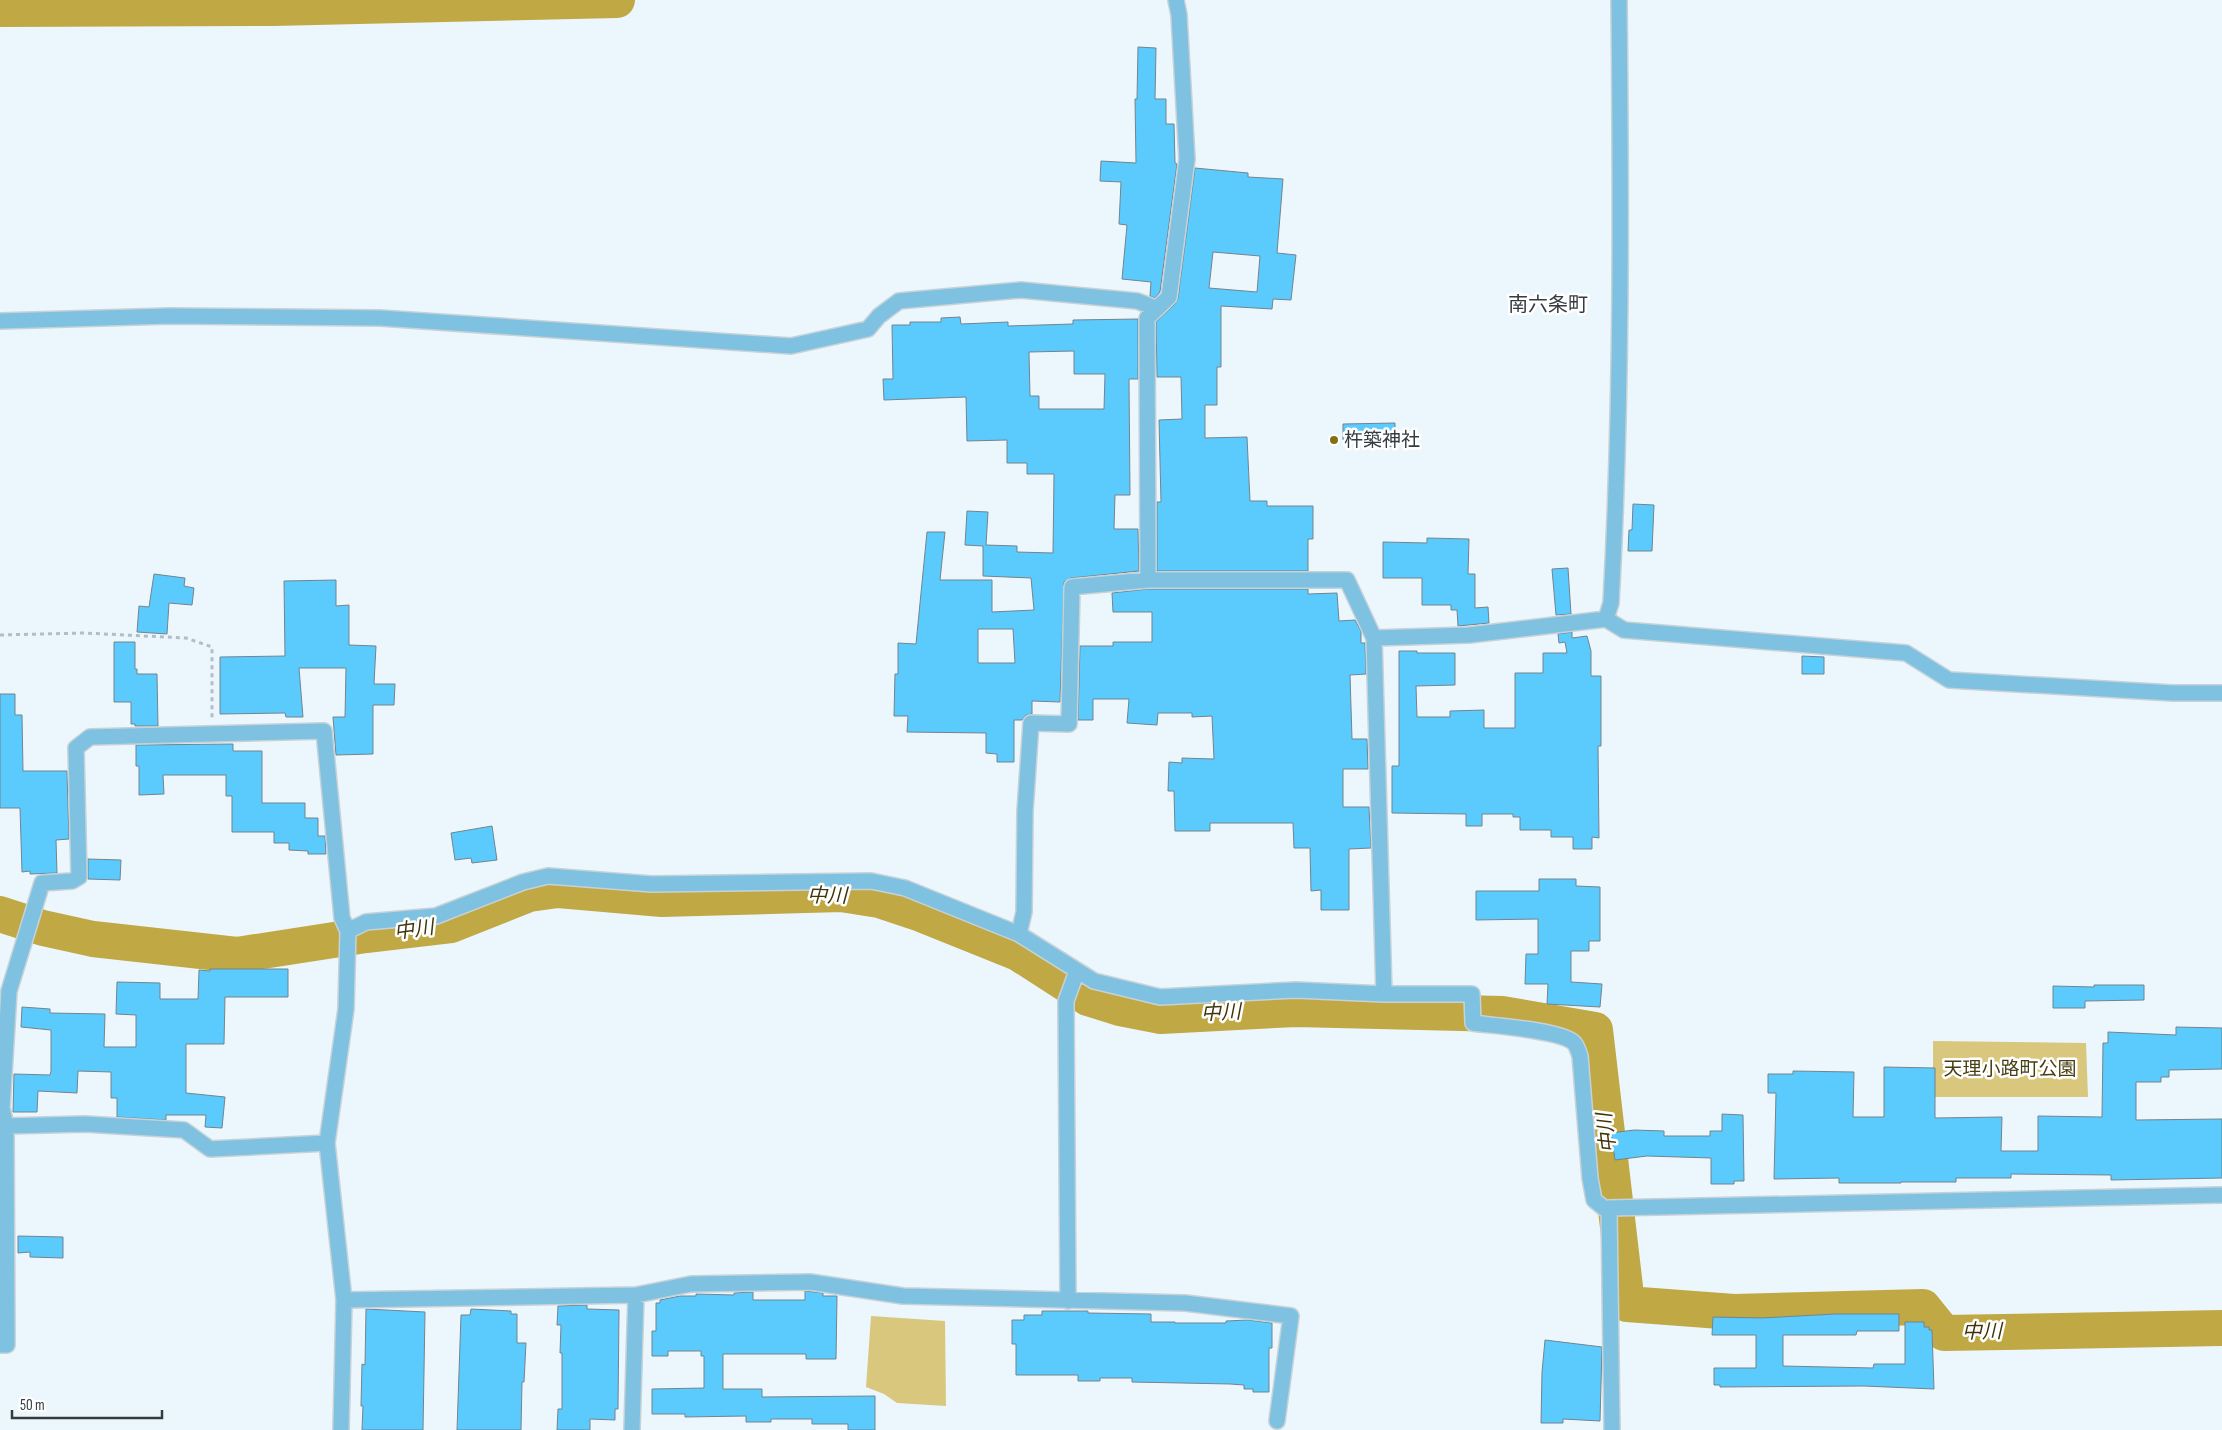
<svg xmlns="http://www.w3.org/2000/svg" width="2222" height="1430" font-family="'Sofia Sans Condensed','Noto Sans JP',sans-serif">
<rect width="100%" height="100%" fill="#ecf7fd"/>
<path fill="#d8c77d" d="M1933,1041L2086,1043L2088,1097H1933Z
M871,1316L945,1321L946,1406L897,1403L884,1394L866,1387Z"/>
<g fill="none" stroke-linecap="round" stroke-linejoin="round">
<path stroke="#c0a944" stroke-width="36" d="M0,9L273,8L617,0
M0,914L43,928L93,939L237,955L366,935L451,925L529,894L558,890L662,899L841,894L879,900L921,914L1018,953L1088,998L1120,1008L1161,1016L1296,1009L1502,1014L1595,1030L1627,1304L1734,1312L1923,1307L1944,1333L2222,1328"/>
</g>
<path fill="#5bcafc" stroke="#73848e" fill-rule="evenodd" d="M1138,47L1156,48L1155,99H1166V124H1174L1175,163L1177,164L1160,292L1155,298L1150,296L1151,282L1122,279L1127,225L1119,224L1121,182L1100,181L1101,161L1136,163L1135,99H1137Z
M1195,168L1248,173V177L1283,179L1277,253L1296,255L1291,300L1273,299L1272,309L1221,306V367H1217V405H1205V438L1247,437L1250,501H1267V506H1313V539H1308V571H1157V502H1161L1159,420L1182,419L1181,377H1157L1156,322L1175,304L1178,298ZM1213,252L1260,256L1257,292L1209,288Z
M960,317L961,324L1008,322V326L1073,324V320L1138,319V379H1129L1130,495H1115L1114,529H1138L1139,571L1071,578L1064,582L1060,702L1032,701V714L1026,715L1022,720H1014V762H997V754L986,753V733L907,732L908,716H894L895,674H898V643L916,644L927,532H945L940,580H992V612L1034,610L1031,578L983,576V546L965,545L967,511L988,512L986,545L1017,546V552L1053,553L1054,474H1027V463H1007V440L967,441L966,397L884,400L883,379H893L892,325H910V322H941V318ZM1074,351V374H1105L1104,409H1039V396H1030L1029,352ZM978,629H1013L1015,663H978Z
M1395,423V446L1378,448L1377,439L1343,440V424Z
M1633,504L1654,505L1652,551H1628L1629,530H1632Z
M1427,538L1469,539L1468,574H1475V608L1488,607L1489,623L1458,626L1457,610H1451V605H1422V578H1383V542L1427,543Z
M1568,568L1571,614L1556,615L1552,569Z
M154,574L185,578L184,586L194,588L192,605L169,603L167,634L137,632L139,606L149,607Z
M336,580V606L349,605V645L376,646L374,684H395L394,705H373V754L336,755L333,717H345L346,668H299L303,717H286L285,713L220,714V657L285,656L284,581Z
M1148,589H1308V594L1337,593L1339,621L1355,620L1361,631V643H1365L1366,674L1350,675L1352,739H1367L1368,769H1343V807H1369L1371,848L1349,849V910H1321V890L1311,891L1310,848H1294L1293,823H1210V831H1175L1174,791H1168L1169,762L1182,763V758L1214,759L1212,716L1192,717V713H1158L1157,725L1127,723L1129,699H1093V720H1078L1080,646H1113V642H1152V612H1113L1112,593Z
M1572,632V638L1587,636L1591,651V676H1601V746H1598L1599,838L1592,837V849H1573V837H1551V830H1520V817H1513V814H1482V826H1466V814L1392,813V766H1399V651H1417V653H1455V685L1416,686L1417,717H1450V711L1484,710V728H1515V673H1543V653H1567L1565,642L1559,643L1558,634Z
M114,642H135V669H137V674H157L158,726H135V724H131V702H114Z
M1802,656L1824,657V674H1802Z
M0,694H15V715H22L23,771H67L69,839L56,840L57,873L30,874V871L22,872L20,808H0Z
M233,744V751H262V803H305V818H318V836H325L326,854H308V851L289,850V843H274V832H232V796H226V775H163L164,794L139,795V766H136V745Z
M492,826L497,860L472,863L471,858L455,860L451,833Z
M88,859L121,860L120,880L88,879Z
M1539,879H1576V886L1600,887V941H1589V951H1571V982L1602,984L1600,1007L1547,1004L1548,984H1525L1526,954H1538V919L1476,920V891H1539Z
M210,969H288V997H225L224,1044H186V1093L225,1097L222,1128L205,1127L206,1115H166V1120L117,1117V1098H111V1072L78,1071L77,1093L38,1091L37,1112H13L14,1074L50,1075L51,1071V1030L21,1027L22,1007L50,1009V1013L105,1014L104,1047H136V1015L116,1014L117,982L160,983V999H198L199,970L210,971Z
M2094,985H2144V1000L2085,1001V1008H2053V986L2094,987Z
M2176,1027L2222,1028V1069L2169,1070V1077H2161V1082H2136V1120L2222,1119V1178L2111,1180V1175L2011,1174V1178H1956V1182H1901V1183H1839V1178L1774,1179L1776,1093H1768V1074H1793V1071L1854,1072L1853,1117H1884V1067L1935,1068V1118L2002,1117L2001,1151H2038V1116L2102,1117L2103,1043H2108V1032L2176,1035Z
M1722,1114L1743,1115L1744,1181H1734V1184H1711V1158L1647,1156L1615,1160L1611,1133L1634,1130L1664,1131V1136H1710V1131H1722Z
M18,1236L63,1237V1258L30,1257V1252L18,1253Z
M805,1291L823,1293V1296H837L836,1359H806V1354H723V1389H762V1397L875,1396V1430H848V1424H812V1419H771V1422H746V1416L685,1417V1414H652V1389L704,1388V1356H701V1351H668V1356H652V1331H656V1303H660V1300L680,1296H696V1294L734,1295V1293L753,1292V1300H805Z
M587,1305V1309L619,1310L618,1409H615V1420L590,1419V1430H557L558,1409H562V1353H560L561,1325H557L558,1306Z
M366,1309L425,1312L423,1430H362L363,1406H361L362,1364L365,1365Z
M471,1309L511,1311V1314H517V1343H526L524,1382H522L521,1430H457L461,1315H470Z
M1042,1311H1088V1313L1151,1314V1322H1175V1323H1226V1321L1248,1320L1272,1323V1348H1269V1392H1253V1389H1244V1385L1230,1384L1132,1382V1378H1100V1381H1078V1375H1016V1344H1012V1320H1024V1315H1042Z
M1835,1314H1899V1331H1857L1856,1335H1783V1366L1873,1368L1874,1364H1905V1322H1924V1327H1929V1330H1932L1934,1389L1864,1386L1720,1387V1385H1714V1368H1756V1335H1712L1713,1317L1762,1318Z
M1545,1340L1602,1347L1600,1421L1563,1419V1423H1541L1542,1372Z"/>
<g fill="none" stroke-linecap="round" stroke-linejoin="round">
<g stroke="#c7d2d7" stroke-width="18">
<path id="street" d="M0,321L169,316L380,318L791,346L868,329L879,316L899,301L1021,290L1137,301L1156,308
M1148,580L1147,318L1169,297L1187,159L1179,15L1176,0
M1606,619L1611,603C1622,402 1621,201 1619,0
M1374,638L1469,635L1606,619L1624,630L1906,653L1949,680L2173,693H2222
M348,931L366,922L436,916L523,882L548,876L652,884L871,881L905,888L1019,934L1094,981L1160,997L1296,990L1384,994H1472L1473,1023C1494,1026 1559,1030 1573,1042C1577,1045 1578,1051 1580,1056L1590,1178L1594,1200L1605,1209L1609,1208L2222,1195
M1019,934L1024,912L1025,811L1031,723L1069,724L1072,587L1148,580H1347L1374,638L1384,994
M6,1126L85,1124L184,1130L210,1149L327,1143
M1609,1208L1612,1430
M344,1300L636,1295L691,1284L810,1282L903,1296L1185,1303L1291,1316L1277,1421
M1068,1301L1066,1001L1077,971
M0,1345H7L6,1126L2,1108L9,991L42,883L72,881L79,877L76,748L90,737L324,731L342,918L348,931L346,1009L327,1143L344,1300L341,1430
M632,1430L636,1295"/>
</g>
<path stroke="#b3bdc3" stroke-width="3" stroke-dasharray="4 4" stroke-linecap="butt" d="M0,635L84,633L186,638L212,647V718"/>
<use href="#street" stroke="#7ec1e1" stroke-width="15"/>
</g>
<circle fill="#83700f" stroke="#fff" stroke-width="2" cx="1334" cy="440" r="5"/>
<g text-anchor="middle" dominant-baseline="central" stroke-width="5" stroke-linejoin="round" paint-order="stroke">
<g font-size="19" fill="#343c40" stroke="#fff" text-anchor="start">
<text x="1344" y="440">杵築神社</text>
</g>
<g font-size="19" fill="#473e13" stroke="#fff">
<text x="2010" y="1069">天理小路町公園</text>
</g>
<g font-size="20" fill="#343c40" stroke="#fff">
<text x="1548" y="305">南六条町</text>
</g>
<g font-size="20" font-style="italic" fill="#3f3509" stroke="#fff">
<text transform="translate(827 896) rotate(1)">中川</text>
<text transform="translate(414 930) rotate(-8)">中川</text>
<text transform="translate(1221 1013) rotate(-3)">中川</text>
<text transform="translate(1607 1133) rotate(-97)">中川</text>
<text transform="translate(1982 1332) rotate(-1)">中川</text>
</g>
</g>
<path d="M12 1410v8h150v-8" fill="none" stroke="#343c40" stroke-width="2.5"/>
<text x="20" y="1410" font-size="15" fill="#343c40" stroke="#ffffff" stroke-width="4" paint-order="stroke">50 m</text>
</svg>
